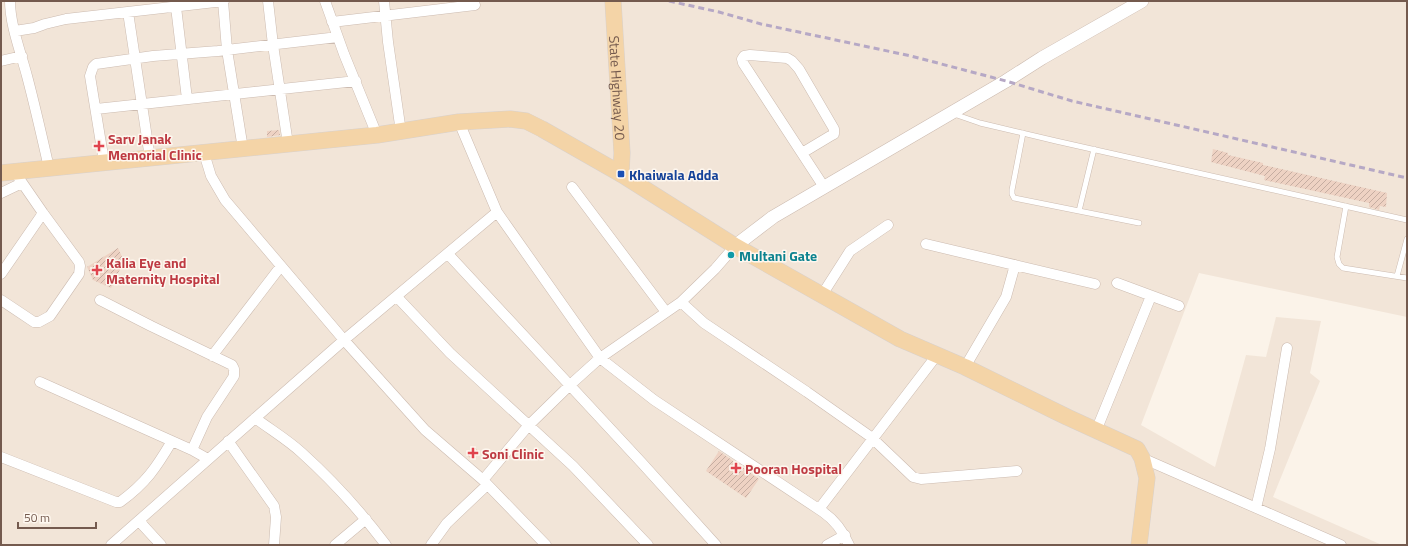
<svg xmlns="http://www.w3.org/2000/svg" width="1408" height="546" font-family="'Titillium Web',sans-serif">
<defs>
<pattern id="building-hatch" width="6" height="6" patternUnits="userSpaceOnUse"><rect width="6" height="6" fill="#eed2c3"/><path d="M-1 1l2-2M0 6l6-6M5 7l2-2" fill="none" stroke="#c5ada1"/></pattern>
</defs>
<rect width="100%" height="100%" fill="#fbf3e9"/>
<path fill="#f2e5d8" d="M1,1H1407V317L1199,273L1141,425L1215,467L1246,355L1266,357L1276,317L1321,321L1310,373L1320,381L1273,497L1382,545H1Z"/>
<path fill="url(#building-hatch)" d="M279,130L280,135L267,137V131Z
M1213,149L1228,153V155L1263,163V165L1387,193L1386,207L1380,206L1379,210L1369,207V203L1264,180L1265,176L1211,162Z
M118,248L125,263L120,269L111,288L93,280L87,267Z
M474,446L479,452L472,460L466,454Z
M719,451L759,479L746,498L706,471Z"/>
<g fill="none" stroke-linecap="round" stroke-linejoin="round">
<g stroke="#ccbbb0" stroke-width="6">
<path id="service" d="M954,114L980,123L1056,141L1407,220
M1023,133L1012,190V194L1014,198L1139,223
M1346,206L1337,257L1339,264L1343,268L1407,278
M1079,211L1094,149
M1397,276L1407,239"/>
</g>
<g stroke="#ccbbb0" stroke-width="11">
<path id="minor" d="M10,1C10,25 21,53 27,76C35,106 42,137 49,168
M223,1L227,50L243,149
M268,1L273,45L288,144
M325,1L344,54L377,135
M384,1L388,42L401,132
M176,7L187,99
M128,12L150,158
M332,22L475,5
M15,31L34,28L45,24L66,19L224,1
M1,61L22,56
M96,109L356,81
M459,122L497,212L600,358L654,400L823,512C836,521 843,531 849,545
M204,153L211,176L225,200L344,340L425,430L483,480L546,545
M802,153L832,135L834,134V129L799,69L792,61L787,58L750,55L744,56L742,59L743,63L824,187
M104,162L90,76L93,67L96,64L153,56L218,51L338,37
M572,187L666,312
M1,193L22,183
M926,244L1095,284
M448,254L641,462L716,545
M1,274L43,213
M1117,283L1179,306
M822,295L850,251L888,225
M397,297L450,353L573,466L648,545
M1,300L34,322H39L50,316L79,274L80,266L79,262L43,213L14,171
M100,300L151,326L232,365L234,369V376L207,417L192,450
M681,302L704,323L807,392L871,437L913,477L921,479L1017,471
M212,356L281,266
M965,367L1006,297L1015,265
M40,382L192,450L208,459
M255,418C271,430 288,440 302,453C333,481 361,512 386,545
M1096,431L1151,296
M228,441L274,506L276,517L274,545
M1,457L116,502H120C146,483 156,468 172,441
M1142,458L1341,545
M483,480L528,426L570,385L600,358L681,302L715,269L735,246
M1256,508L1270,449L1287,348
M819,509L937,355
M139,521L161,545
M111,545L344,340L497,212
M335,545L366,519
M431,545L447,523L487,485
M827,545L845,535"/>
</g>
<g stroke="#ccbbb0" stroke-width="14">
<path id="tertiary" d="M735,246L773,217L1006,81L1042,58L1142,1"/>
</g>
<g stroke="#d8d1cd" stroke-width="17">
<g id="primary">
<path id="s1" d="M613,1L622,153L621,174"/>
<path d="M1,173L377,135L459,122L510,119L526,121L542,129L621,174L735,246L900,339L965,367L1067,417L1137,449L1142,458L1147,478L1139,545"/>
</g>
</g>
<use href="#service" stroke="#fff" stroke-width="5"/>
<use href="#minor" stroke="#fff" stroke-width="10"/>
<use href="#tertiary" stroke="#fff" stroke-width="13"/>
<use href="#primary" stroke="#f4d4a7" stroke-width="16"/>
<path stroke="#b6a8c5" stroke-width="3" stroke-dasharray="6 4" stroke-linecap="butt" d="M669,1L719,12L761,24L911,56L1006,81L1072,101L1407,178"/>
</g>
<g fill="#e0444e" stroke="#fef7ef" stroke-width="1.5">
<path d="M97 140h4v4h4v4h-4v4h-4v-4h-4v-4h4z"/>
<path d="M95 264h4v4h4v4h-4v4h-4v-4h-4v-4h4z"/>
<path d="M471 447h4v4h4v4h-4v4h-4v-4h-4v-4h4z"/>
<path d="M734 462h4v4h4v4h-4v4h-4v-4h-4v-4h4z"/>
</g>
<rect fill="#1a4fb4" stroke="#fef7ef" stroke-width="1.5" x="617" y="170" width="8" height="8" rx="2"/>
<circle fill="#0f9aa8" stroke="#fef7ef" stroke-width="1.5" cx="731" cy="255" r="4"/>
<g text-anchor="middle" dominant-baseline="central" stroke-width="3" stroke-linejoin="round" paint-order="stroke">
<g font-size="14" fill="#745a4e" stroke="#fef7ef">
<text stroke="none"><textPath href="#s1" startOffset="87">State Highway 20</textPath></text>
</g>
<g font-size="14" font-weight="bold" fill="#be3a42" stroke="#fef7ef" text-anchor="start">
<text x="108" y="138">Sarv Janak<tspan x="108" dy="16">Memorial Clinic</tspan></text>
<text x="106" y="262">Kalia Eye and<tspan x="106" dy="16">Maternity Hospital</tspan></text>
<text x="482" y="453">Soni Clinic</text>
<text x="745" y="468">Pooran Hospital</text>
</g>
<g font-size="14" font-weight="bold" fill="#164399" stroke="#fef7ef" text-anchor="start">
<text x="629" y="174">Khaiwala Adda</text>
</g>
<g font-size="14" font-weight="bold" fill="#0d838f" stroke="#fef7ef" text-anchor="start">
<text x="739" y="255">Multani Gate</text>
</g>
</g>
<rect width="1408" height="546" fill="none" stroke="#745a4e" stroke-width="4"/>
<path d="M18 522v6h78v-6" fill="none" stroke="#745a4e" stroke-width="2"/>
<text x="24" y="522" font-size="12" fill="#745a4e" stroke="#fef7ef" stroke-width="3" paint-order="stroke">50 m</text>
</svg>
